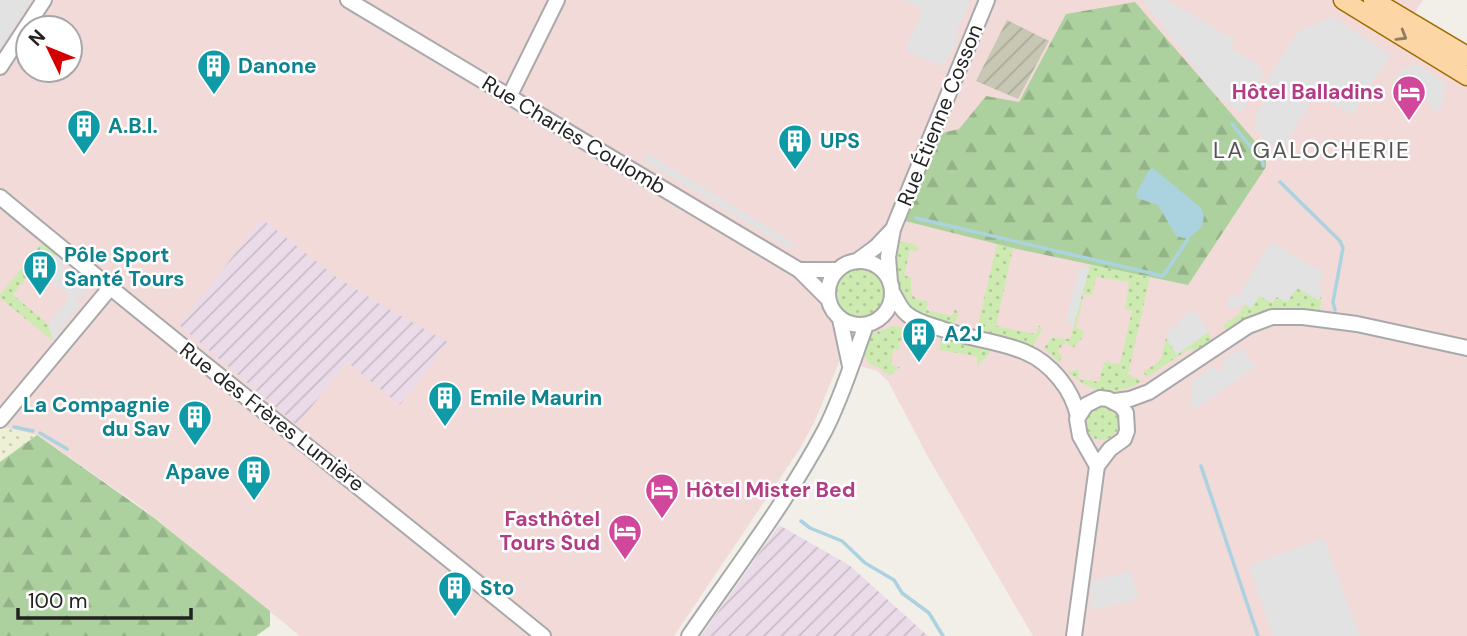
<svg xmlns="http://www.w3.org/2000/svg" width="1467" height="636" font-family="'DM Sans',sans-serif">
<defs>
<pattern id="industrial-furrows" width="10" height="10" patternUnits="userSpaceOnUse" patternTransform="scale(1.75)"><rect width="10" height="10" fill="#ebdbe8"/><path d="M-1 1l2-2M0 10L10 0M9 11l2-2" fill="none" stroke="#c9bcc7"/></pattern>
<pattern id="construction-furrows" width="10" height="10" patternUnits="userSpaceOnUse" patternTransform="scale(1.75)"><rect width="10" height="10" fill="#c7c7b4"/><path d="M-1 1l2-2M0 10L10 0M9 11l2-2" fill="none" stroke="#abab9a"/></pattern>
<pattern id="farmland-dots" width="8" height="8" patternUnits="userSpaceOnUse" patternTransform="scale(1.75)"><rect width="8" height="8" fill="#eef0d5"/><path d="M2 2h.1M6 6h.1" fill="none" stroke="#ccceb7" stroke-width="1.8" stroke-linecap="round"/></pattern>
<pattern id="grass-dots" width="8" height="8" patternUnits="userSpaceOnUse" patternTransform="scale(1.75)"><rect width="8" height="8" fill="#cdebb0"/><path d="M2 2h.1M6 6h.1" fill="none" stroke="#b0c997" stroke-width="1.8" stroke-linecap="round"/></pattern>
<pattern id="forest-firs" width="22" height="20" patternUnits="userSpaceOnUse" patternTransform="scale(1.75)"><rect width="22" height="20" fill="#add19e"/><path d="M5 1l3.5 6h-7zM16 11l3.5 6h-7z" fill="#95b388"/></pattern>
</defs>
<rect width="100%" height="100%" fill="#f2efe9"/>
<path fill="#f2dad9" fill-rule="evenodd" d="M0,0H1423L1395,42L1467,86V636H1033L928,457L888,381L877,371L840,360L814,423L799,450L674,636H300L144,509L37,435L0,426ZM28,28H70V70H28Z"/>
<path fill="url(#industrial-furrows)" d="M262,219L335,276L383,306L448,342L400,405L347,362L297,425L179,325Z
M779,525L849,565L928,636H701Z"/>
<path fill="url(#construction-furrows)" d="M1007,20L1049,41L1018,99L976,81Z"/>
<path fill="url(#farmland-dots)" d="M0,426L37,435L0,462Z"/>
<path fill="url(#grass-dots)" d="M901,241L916,245L919,249L918,251L910,250L904,275L911,278V294L918,300L928,301L926,310L952,316L955,309L959,314L953,326L916,314L907,309C898,287 891,263 901,241Z
M43,242L57,254L38,266L33,262L29,268L32,270L13,295L48,324L53,341L0,298V295Z
M997,244L1013,248L996,326L1036,334L1039,325L1042,330L1032,348L1019,342L976,333Z
M1090,264L1150,277L1128,375L1138,378L1141,382C1112,398 1092,393 1068,372L1079,369L1078,378L1099,382L1104,362L1120,364L1131,315L1132,311L1125,310L1129,282L1096,277L1092,295L1084,294L1076,328L1084,330L1082,338L1073,348L1066,342L1057,351L1063,357L1058,362L1044,348L1051,338L1069,339L1071,336Z
M834 294a26 26 0 1 1 52 0a26 26 0 1 1-52 0Z
M1297,288L1319,300L1322,294L1320,310L1279,309L1259,314L1227,332L1223,325L1238,315L1245,304L1259,296L1276,297Z
M893,326L911,329L907,341L900,340L899,350L893,349L891,365L900,367L889,376L880,368L869,364L862,352L872,334Z
M1208,332L1213,342L1200,351L1189,349L1147,377L1143,372L1160,361L1166,338L1177,354Z
M941,339L991,351L977,368L978,358L975,356L939,350Z
M1085 423a17 17 0 1 1 34 0a17 17 0 1 1-34 0Z"/>
<path fill="url(#forest-firs)" d="M1135,2L1266,154V167L1188,285L1017,249L897,219L929,136L959,129L986,96L1019,102L1066,14Z
M37,435L153,517L270,611V626L256,636H0V462Z"/>
<path fill="#e2e2e2" d="M0,0H31L0,49Z
M903,0H970L956,32L959,40L955,41L956,46L953,47L954,51L950,53L951,56L947,58L943,66L905,51L923,9Z
M1143,0H1167L1235,40L1231,48L1261,66L1259,69L1265,72L1241,113L1215,94Z
M1332,17L1391,55L1352,115L1316,92L1282,152L1255,130V116L1267,96L1260,91L1298,31Z
M1414,62L1446,83L1441,109L1432,111L1430,103L1427,104L1426,99L1422,100L1420,94L1425,92L1418,87L1412,94L1393,82L1403,67L1409,70Z
M647,153L795,244L790,249L643,160Z
M1271,242L1324,273L1319,281L1322,294L1319,300L1297,288L1287,302L1276,297L1272,303L1259,296L1251,308L1244,304L1231,309L1225,305L1232,294L1238,297Z
M49,253L54,257L57,254L66,260L62,265L80,280L77,286H85V297L77,296L79,308L72,313V316L69,317V320L65,321L66,324L62,325V328L59,329L60,333L55,340L48,324L68,299L67,294L50,280L48,282L29,268L33,262L38,266Z
M1079,267L1089,269L1074,325L1066,323Z
M1194,309L1208,332L1177,355L1166,338L1170,325L1182,327L1178,321Z
M1243,347L1250,362L1256,366L1197,408L1189,406L1193,390L1191,382L1215,365L1219,373L1224,369L1222,361Z
M1323,538L1360,636H1273L1249,566Z
M1130,571L1139,599L1090,610L1091,581Z"/>
<path fill="#aad3df" d="M1153,168L1201,208L1204,215L1202,227L1188,239L1176,236L1158,205L1137,198L1136,194L1149,170Z"/>
<g fill="none" stroke-linecap="round" stroke-linejoin="round">
<path stroke="#aad3df" stroke-width="3.5" d="M1232,124L1262,161L1263,166
M1280,182L1340,241L1343,248L1333,302L1335,310
M916,218L1163,276L1188,239
M14,427L33,431
M40,433L67,449
M1201,466L1258,636
M801,521L810,528L842,541L865,563L894,580L902,593L929,613L943,636"/>
<g stroke="#a9a9a9" stroke-width="18">
<path id="minor" d="M348,0L799,270L828,299
M0,67L44,0
M509,97L557,0
M0,197C179,346 363,489 543,636
M828 293a32 32 0 1 1 64 0a32 32 0 1 1-64 0Z
M857,261L876,247L893,229
M799,270H838
M890,282L888,257L893,229L987,0
M892,292C897,299 900,309 907,314C916,322 930,325 942,329C969,339 999,341 1025,352C1051,363 1073,390 1078,417
M840,319L850,366
M1115,401L1130,399L1149,392L1248,326L1272,317H1303L1357,324L1467,348
M0,420L110,288
M689,636C735,569 787,502 825,430C842,397 853,360 866,325
M1074,636L1097,466L1080,436L1077,419L1086,405L1100,398L1108,399L1121,406L1126,413L1127,431L1124,439L1110,449L1097,466"/>
</g>
<g stroke="#a06b00" stroke-width="21">
<path id="major" d="M1343,0L1467,76
M1373,0L1467,56"/>
</g>
<use href="#minor" stroke="#fff" stroke-width="14"/>
<use href="#major" stroke="#fcd6a4" stroke-width="18"/>
</g>
<defs><path id="oneway-chevron" d="M-2-3.5L2.5 0L-2 3.5" fill="none" stroke-width="1.6" stroke-linecap="round" stroke-linejoin="round" transform="scale(1.75)"/></defs>
<use stroke="#8f7c63" href="#oneway-chevron" transform="translate(1402 36) rotate(31)"/>
<defs>
<g id="building-pin" transform="scale(1.75)"><path d="M0 17L-7.5 6A9.5 9.5 0 1 1 7.5 6Z" fill="#0f9aa8" stroke="#fff"/><path d="M-4-6H4V6H1V3H-1V6H-4ZM-2.5-4.3h1.7v1.8h-1.7ZM.8-4.3h1.7v1.8H.8ZM-2.5-1h1.7V.8h-1.7ZM.8-1h1.7V.8H.8Z" fill="#fff"/></g>
<g id="hotel-pin" transform="scale(1.75)"><path d="M0 17L-7.5 6A9.5 9.5 0 1 1 7.5 6Z" fill="#d1479c" stroke="#fff"/><path d="M-6-4.5h1.5V1H6V5H4.5V3h-9V5H-6ZM-4 0a1.8 1.8 0 1 1 3.6 0ZM.5 0V-2.5h3Q6-2.5 6 0Z" fill="#fff"/></g>
</defs>
<g fill-rule="evenodd">
<use href="#building-pin" x="214" y="66"/>
<use href="#hotel-pin" x="1409" y="92"/>
<use href="#building-pin" x="84" y="126"/>
<use href="#building-pin" x="795" y="141"/>
<use href="#building-pin" x="40" y="267"/>
<use href="#building-pin" x="919" y="334"/>
<use href="#building-pin" x="445" y="398"/>
<use href="#building-pin" x="195" y="417"/>
<use href="#building-pin" x="254" y="472"/>
<use href="#hotel-pin" x="662" y="490"/>
<use href="#hotel-pin" x="625" y="531"/>
<use href="#building-pin" x="455" y="588"/>
</g>
<g text-anchor="middle" dominant-baseline="central" stroke-width="5" stroke-linejoin="round" paint-order="stroke">
<g font-size="21" font-weight="bold" fill="#0d838f" stroke="#fff" text-anchor="start">
<text x="238" y="66">Danone</text>
<text x="108" y="126">A.B.I.</text>
<text x="820" y="141">UPS</text>
<text x="64" y="255">Pôle Sport<tspan x="64" dy="24">Santé Tours</tspan></text>
<text x="944" y="334">A2J</text>
<text x="470" y="398">Emile Maurin</text>
<text x="170" y="405" text-anchor="end">La Compagnie<tspan x="170" dy="24">du Sav</tspan></text>
<text x="230" y="472" text-anchor="end">Apave</text>
<text x="480" y="588">Sto</text>
</g>
<g font-size="21" font-weight="bold" fill="#b23c85" stroke="#fff" text-anchor="end">
<text x="1384" y="92">Hôtel Balladins</text>
<text x="686" y="490" text-anchor="start">Hôtel Mister Bed</text>
<text x="600" y="519">Fasthôtel<tspan x="600" dy="24">Tours Sud</tspan></text>
</g>
<g font-size="21" fill="#222" stroke="#fff">
<text transform="translate(940 115) rotate(-68)">Rue Étienne Cosson</text>
<text transform="translate(574 135) rotate(31)">Rue Charles Coulomb</text>
<text transform="translate(272 417) rotate(38)">Rue des Frères Lumière</text>
</g>
<g font-size="23" letter-spacing="2" fill="#555" stroke="#fff">
<text x="1312" y="150">LA GALOCHERIE</text>
</g>
</g>
<g transform="translate(49 49) rotate(313)"><circle r="33" fill="#ffffff" stroke="#a7a7a7" stroke-width="2"/>
<path d="M0-5L12 26L0 18L-12 26Z" fill="#d40000"/>
<text y="-10" font-size="19" font-weight="bold" text-anchor="middle" fill="#222222">N</text>
</g>
<path d="M18 608v10h173v-10" fill="none" stroke="#222222" stroke-width="3.5"/>
<text x="28" y="608" font-size="21" fill="#222222" stroke="#ffffff" stroke-width="5" paint-order="stroke">100 m</text>
</svg>
